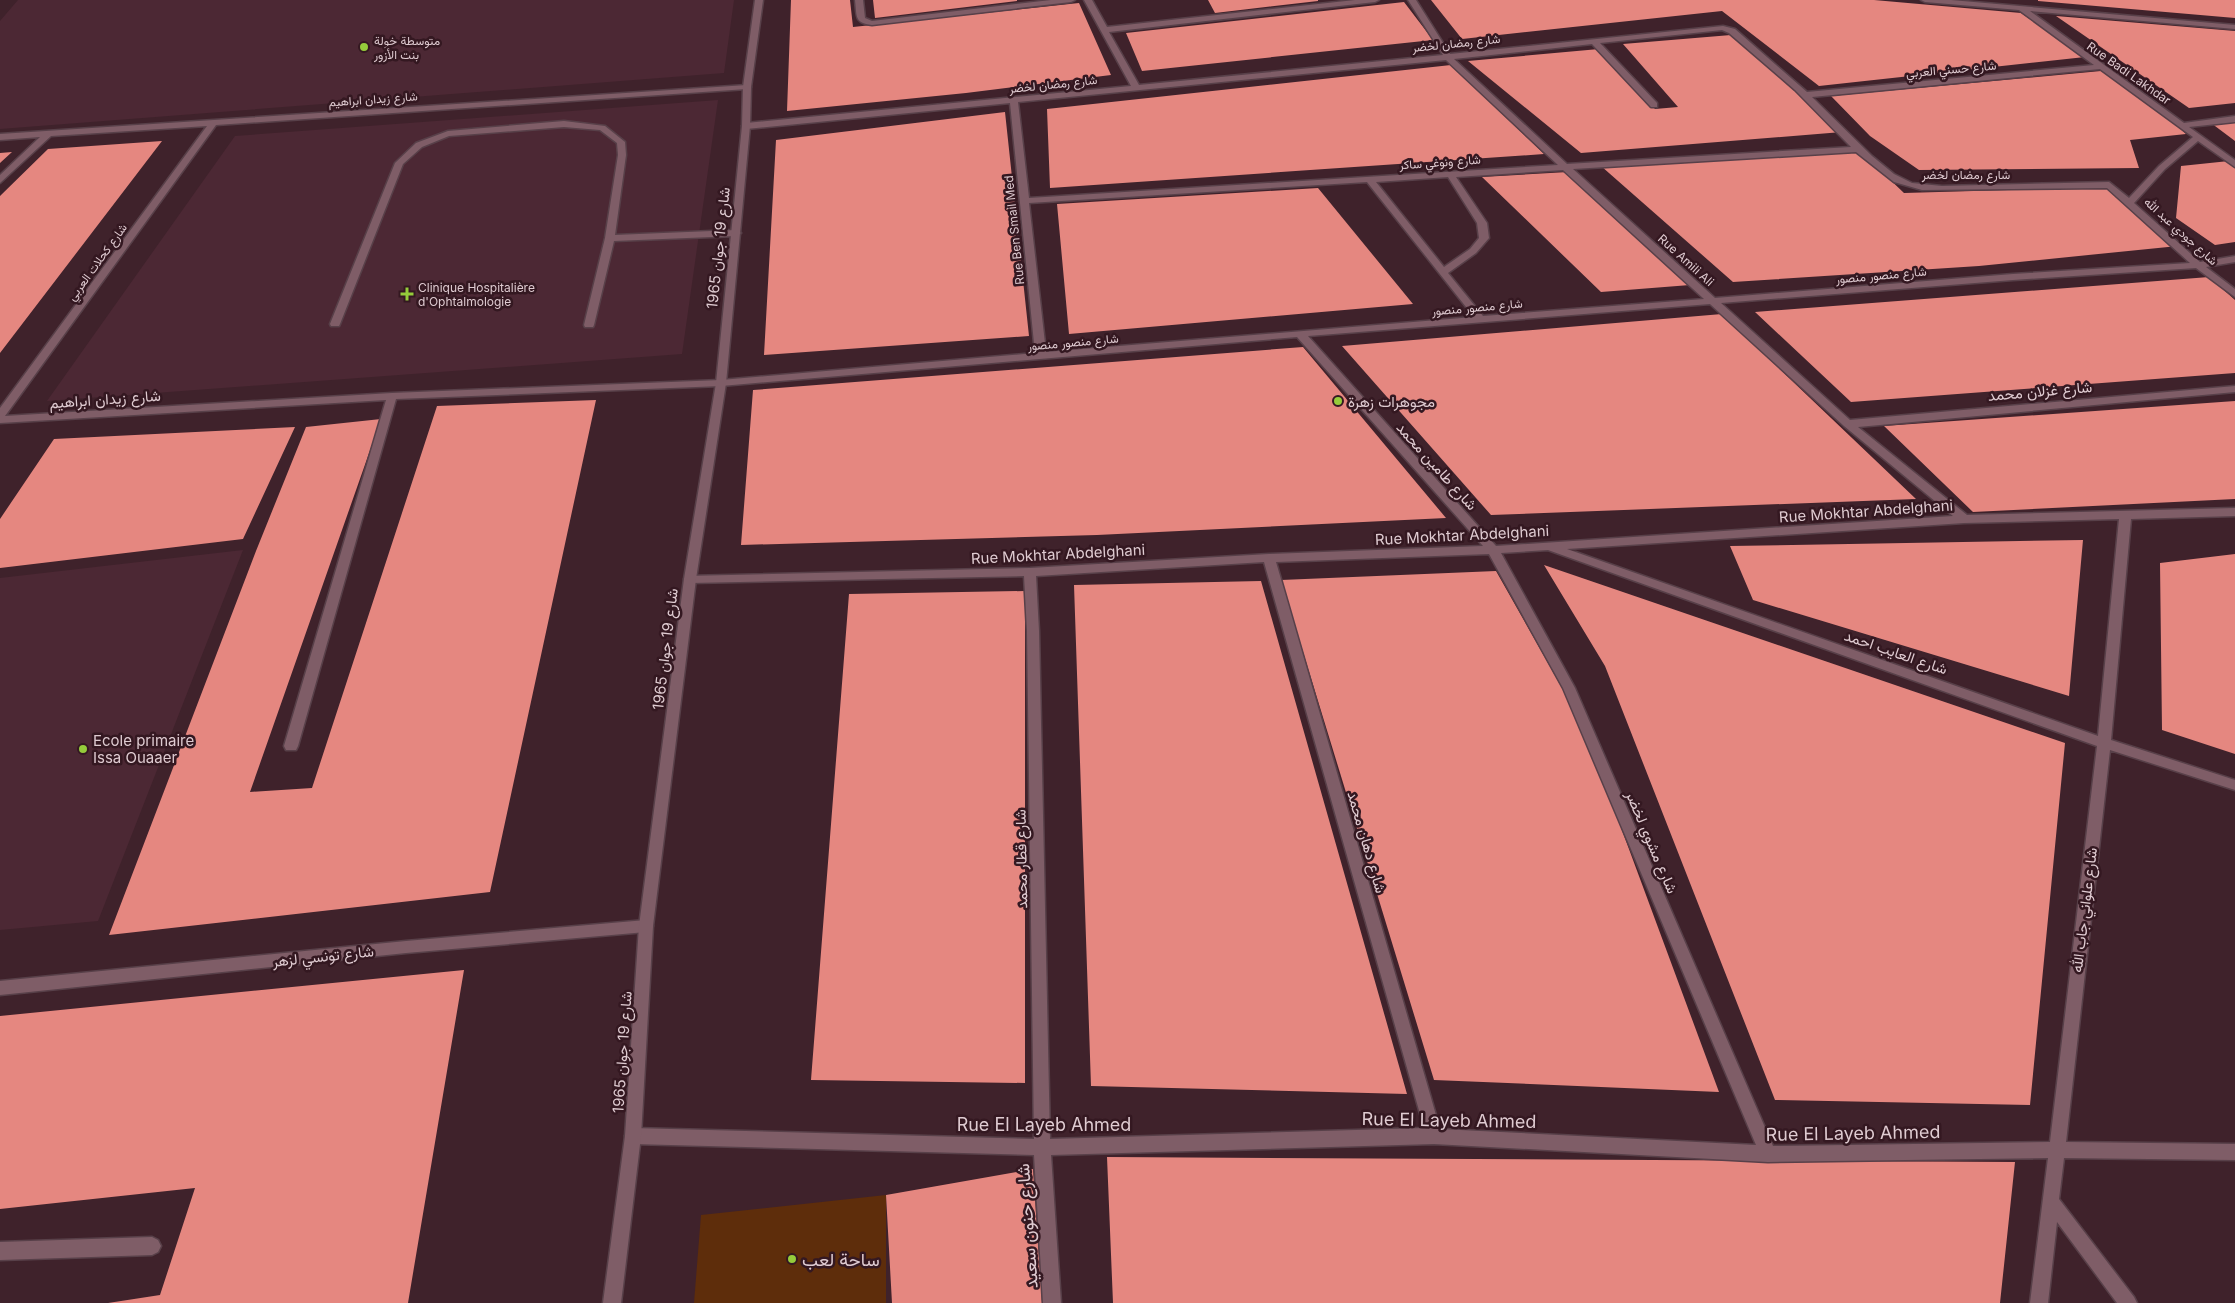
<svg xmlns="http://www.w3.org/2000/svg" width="2235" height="1303" font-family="Inter,Vazirmatn,sans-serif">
<rect width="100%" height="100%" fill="#3f222b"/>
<path fill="#4c2834" d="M18,0H734L724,73L0,129V21Z
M718,100L682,354L47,401L235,136Z
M243,550L98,921L0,930V578Z"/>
<path fill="#5e2d0b" d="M886,1195V1303H694L701,1215Z"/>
<path fill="#e58780" d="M791,0H850L853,27L1079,3L1111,75L966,93L787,111Z
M873,0H1017V1L875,18Z
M1208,0H1318V1L1215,13Z
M1431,0H1874L2021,13L2085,57L1819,86L1722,11L1462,39Z
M2038,0H2235V18L2038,1Z
M1404,2L1433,40L1142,71L1126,33Z
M2056,16L2235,31V103L2189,108Z
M1731,35L1842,132L1581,153L1468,61L1599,49L1655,109L1678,107L1623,44Z
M1451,65L1544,154L1050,188L1047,109Z
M2101,71L2157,107L2186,134L2130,140L2139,168L1919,170L1870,136L1831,96Z
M1005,112L1029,336L764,355L776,140Z
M2235,121V141L2211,123Z
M162,141L0,353V196L48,149Z
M12,152L0,163V153Z
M1861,152L1904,193L2108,187L2178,246L1979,266L1733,282L1601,166Z
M2229,161L2235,165V242L2215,245L2176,218L2181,166Z
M1568,172L1690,285L1601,292L1482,177Z
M1318,188L1413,304L1069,334L1057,204Z
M2209,277L2235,300V373L1851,402L1755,312Z
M1722,314L1916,499L1491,515L1342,346Z
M1303,347L1446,518L1097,535L741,545L753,390Z
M596,400L490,892L109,935L256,551L306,427L381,419L250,792L312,788L437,406Z
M2235,401V499L1973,512L1884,426Z
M295,427L243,539L0,568V519L54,439Z
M2083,540L2069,696L1753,600L1730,546Z
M2235,554V754L2162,730L2160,563Z
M1544,565L2065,743L2030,1105L1775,1100L1605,666Z
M1496,571L1583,725L1719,1092L1434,1080L1281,580Z
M1261,581L1407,1094L1091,1086L1074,585Z
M1025,591V1083L811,1080L849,594Z
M464,970L408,1303H108L160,1295L195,1188L0,1209V1016Z
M1107,1157L2015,1162L2000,1303H1113Z
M1033,1169L1042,1303H892L886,1195Z"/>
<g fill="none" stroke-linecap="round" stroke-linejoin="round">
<g stroke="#584049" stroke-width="3">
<path id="lane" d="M564,121L605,126L625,142L626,155L615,235L736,230L741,233L736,236L614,241L594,325L593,327H585L584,325L605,238L618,155L617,143L600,130L564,127L449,136L422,147L403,164L340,324L339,326H331L330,324L395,163L416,143L448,131Z"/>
</g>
<g stroke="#584049" stroke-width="3">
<path id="street" d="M855,0H863L865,18L872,21L1051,0H1075L1071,2L872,25C854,23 857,16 855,0Z
M1084,0H1092L1107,27L1355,0H1379L1375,2L1109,32L1139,85L1443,55L1408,0H1416L1450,54L1723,26L1735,29L1807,92L2094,65L2019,10L1925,2L1921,0H1951L2235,25V29L2030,11L2184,123L2235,116V122L2189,127L2235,160V167L2198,141L2165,169L2134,203L2200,262L2235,256V262L2206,267L2235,289V297L2196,268L2013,280L1721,303L1850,420L2235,386V392L1858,427L1967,515L2235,508V516L2131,519L2111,740L2235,780V790L2110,750L2066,1142L2235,1144V1160L2064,1158L2059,1199L2134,1297L2137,1303H2117L2057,1222L2048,1303H2030L2048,1158L1768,1162L1434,1144L1051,1155L1061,1303H1043L1034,1155L633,1144L627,1142L625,1136L627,1130L633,1128L1034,1139L1027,631L1024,576L690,583L686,582L684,579L686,576L1030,568L1269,554L1483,546L1297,337L721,386L396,399L298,746L296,750H286L284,746L386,400L0,423V408L207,126L51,136L0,183V175L40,137L0,140V134L747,85L751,87L747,89L216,125L5,416L392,393L721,380L1035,353L1010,103L746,129L742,126L746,123L1131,86ZM1722,30L1729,33L1795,90L1851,147L1567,164L1454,59L1592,44L1651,107H1657V103L1600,43ZM1446,60L1558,165L1029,198L1018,102ZM2100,69L2193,137L2159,166L2129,198L2109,182L1942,186L1912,183L1894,174L1872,156L1812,97ZM1856,152L1894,182L1922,190L2107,188L2190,263L2013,274L1715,298L1573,169ZM1563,170L1704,299L1483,316L1448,273L1476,253L1489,238L1487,223L1456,177ZM1448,177L1477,223L1479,238L1470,249L1444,267L1376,182ZM1367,182L1474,317L1046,352L1029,203ZM1710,304L1844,426L1953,516L1496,546L1308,336ZM2119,519L2098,736L1567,549L1964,523ZM1548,550L2097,746L2050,1142L1773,1146L1575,688L1501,553ZM1489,554L1563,688L1756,1145L1440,1129L1276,562ZM1264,562L1424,1128L1050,1139L1039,631L1036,576Z
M646,920L651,922L653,926L651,930L646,932L406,953L0,995V981L406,941Z
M152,1237L158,1240L161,1246L158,1252L152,1255L0,1260V1242Z"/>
</g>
<g stroke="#584049" stroke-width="3">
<path id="secondary" d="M755,0H763L751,87L750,126L726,383L696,579L653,926L641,1136L621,1303H603L625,1136L639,926L684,579L716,383L742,126L743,87Z"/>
</g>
<use href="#lane" fill="#7f5d67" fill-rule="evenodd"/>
<use href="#street" fill="#7f5d67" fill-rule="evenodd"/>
<use href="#secondary" fill="#7f5d67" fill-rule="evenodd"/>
</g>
<g fill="#95cc3b" stroke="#341821" stroke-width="2">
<circle cx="364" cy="47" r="5"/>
<path d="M404.5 286.5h5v5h5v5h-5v5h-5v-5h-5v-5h5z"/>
<circle cx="1338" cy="401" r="5"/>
<circle cx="83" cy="749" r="5"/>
<circle cx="792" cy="1259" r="5"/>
</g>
<g text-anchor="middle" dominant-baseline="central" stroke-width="5" stroke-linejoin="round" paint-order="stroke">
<g font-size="12" fill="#dfcbd1" stroke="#341821" text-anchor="start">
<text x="374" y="40">متوسطة خولة<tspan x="374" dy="14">بنت الأزور</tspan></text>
<text x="418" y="287">Clinique Hospitalière<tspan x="418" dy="14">d'Ophtalmologie</tspan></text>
</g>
<g font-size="12" fill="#dfcbd1" stroke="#341821">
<text transform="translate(1456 43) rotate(-6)">شارع رمضان لخضر</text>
<text transform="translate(1951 69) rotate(-5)">شارع حسني العربي</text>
<text transform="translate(2129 73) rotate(35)">Rue Badi Lakhdar</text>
<text transform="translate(1053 84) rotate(-6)">شارع رمضان لخضر</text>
<text transform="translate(373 99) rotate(-4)">شارع زيدان ابراهيم</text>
<text transform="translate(1440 162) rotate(-4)">شارع ونوغي ساكر</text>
<text x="1966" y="174">شارع رمضان لخضر</text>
<text transform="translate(1014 230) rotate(-96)">Rue Ben Smail Med</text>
<text transform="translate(2181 231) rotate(42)">شارع جودي عبد الله</text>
<text transform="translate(1686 260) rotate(42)">Rue Amili Ali</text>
<text transform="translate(97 262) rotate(-54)">شارع كحلات العربي</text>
<text transform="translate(1881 275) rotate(-5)">شارع منصور منصور</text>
<text transform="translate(1477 307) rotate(-5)">شارع منصور منصور</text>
<text transform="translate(1073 342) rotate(-5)">شارع منصور منصور</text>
</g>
<g font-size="15" fill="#dfcbd1" stroke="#341821">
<text transform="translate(718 248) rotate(-84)">شارع 19 جوان 1965</text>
<text transform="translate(2040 391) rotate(-5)">شارع غزلان محمد</text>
<text transform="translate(105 399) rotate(-4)">شارع زيدان ابراهيم</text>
<text transform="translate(1437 466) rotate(48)">شارع طامين محمد</text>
<text transform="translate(1866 511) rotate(-4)">Rue Mokhtar Abdelghani</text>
<text transform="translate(1462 535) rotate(-3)">Rue Mokhtar Abdelghani</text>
<text transform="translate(1058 554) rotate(-3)">Rue Mokhtar Abdelghani</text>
<text transform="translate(665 649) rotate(-83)">شارع 19 جوان 1965</text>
<text transform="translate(1896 652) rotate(19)">شارع العايب احمد</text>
<text transform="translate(1367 842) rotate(74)">شارع دهان محمد</text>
<text transform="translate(1652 842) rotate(67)">شارع مشوي لخضر</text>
<text transform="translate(1021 859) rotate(-91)">شارع قطار محمد</text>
<text transform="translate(2084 910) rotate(-83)">شارع علواني جاب الله</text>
<text transform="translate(323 956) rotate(-6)">شارع تونسي لزهر</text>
<text transform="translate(622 1052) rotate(-86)">شارع 19 جوان 1965</text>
</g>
<g font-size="15" fill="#dfcbd1" stroke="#341821" text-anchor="start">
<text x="1348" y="401">مجوهرات زهرة</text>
<text x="93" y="740">Ecole primaire<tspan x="93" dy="17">Issa Ouaaer</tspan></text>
</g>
<g font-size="18" fill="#dfcbd1" stroke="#341821">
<text transform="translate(1449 1120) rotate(1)">Rue El Layeb Ahmed</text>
<text x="1044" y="1124">Rue El Layeb Ahmed</text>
<text transform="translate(1853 1133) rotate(-1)">Rue El Layeb Ahmed</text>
<text transform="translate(1027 1226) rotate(-94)">شارع حنون سعيد</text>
</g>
<g font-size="18" fill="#dfcbd1" stroke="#341821" text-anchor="start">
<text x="802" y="1259">ساحة لعب</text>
</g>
</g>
</svg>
